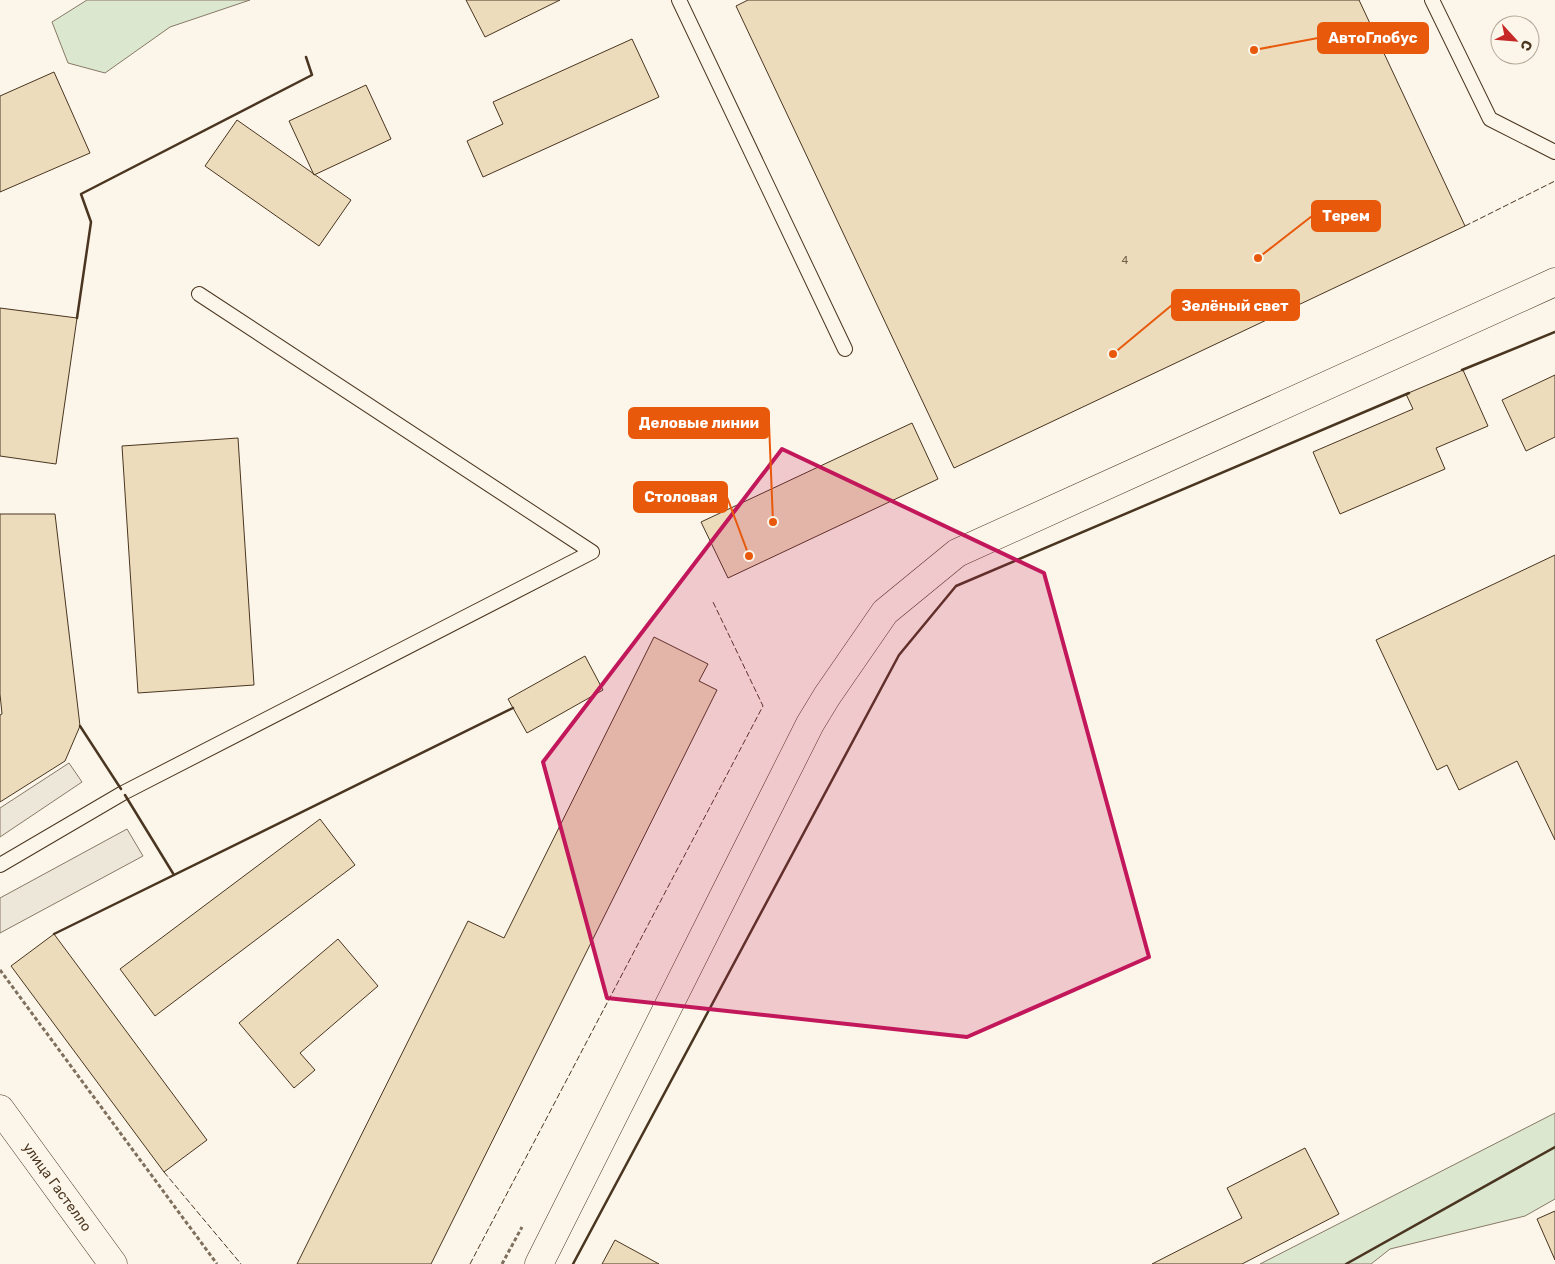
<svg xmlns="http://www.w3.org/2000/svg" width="1555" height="1264" font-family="Rubik,sans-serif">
<rect width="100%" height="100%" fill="#fbf6e9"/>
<path fill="#dce7d0" stroke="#887966" d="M87,0H250L170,27L105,73L68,63L52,22Z
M1555,1113V1199L1525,1216L1390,1249L1371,1264H1260Z"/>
<path fill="#ede7d9" stroke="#887966" d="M69,763L82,782L0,837V808Z
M127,829L143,856L0,933V898Z"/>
<path fill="#ecdcbc" stroke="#4a3520" d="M466,0H560L485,37Z
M748,0H1359L1465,226L954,468L736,6Z
M632,39L659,97L483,177L467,141L503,124L493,102Z
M54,72L90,153L0,192V96Z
M366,85L391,139L314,175L289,121Z
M237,120L351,200L319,246L205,166Z
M0,308L77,318L56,464L0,456Z
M1463,370L1488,426L1436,448L1445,469L1340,514L1313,452L1413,409L1406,394Z
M1555,375V437L1526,451L1502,400Z
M912,423L938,479L728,578L701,522Z
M238,438L254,685L138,693L122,446Z
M0,514H55L80,726L65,761L0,802V715L2,714L0,694Z
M1555,555V840L1517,761L1459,790L1447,765L1437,770L1376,640Z
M654,637L708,664L699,681L717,690L431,1264H297L468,921L504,938Z
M585,656L603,690L527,733L508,699Z
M320,819L355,865L155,1016L120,969Z
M54,934L207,1140L164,1172L11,966Z
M338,939L378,986L300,1053L315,1070L294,1088L239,1023Z
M1305,1148L1339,1214L1242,1264H1152L1242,1218L1227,1188Z
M1555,1211V1260L1537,1219Z
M615,1240L659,1264H602Z"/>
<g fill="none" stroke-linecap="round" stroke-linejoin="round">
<g stroke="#4a3520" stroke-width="16">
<path id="lane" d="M679,0L845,349
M1432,0L1490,119L1555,152
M0,865L123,793L592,552L199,294"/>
</g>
<g stroke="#4a3520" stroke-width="29">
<path id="secondary" d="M0,1109L113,1264
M539,1264L810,724L827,696L885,612L957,553L1555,282"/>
</g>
<path stroke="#7f6f5c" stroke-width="3" stroke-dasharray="4 2.5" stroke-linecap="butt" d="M0,970L217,1264
M502,1264L522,1227"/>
<use href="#lane" stroke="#fbf6e9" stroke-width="14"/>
<use href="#secondary" stroke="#fbf6e9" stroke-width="28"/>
<path stroke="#4a3520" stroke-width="1" stroke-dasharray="6 2.5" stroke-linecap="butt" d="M1465,226L1555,181
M164,1172L241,1264
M470,1264L763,706L713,602"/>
<path stroke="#4a3520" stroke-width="2.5" d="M77,318L91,222L81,194L312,75L306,57
M1462,370L1555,332
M80,726L121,789
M125,795L174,875
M54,934L513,708
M573,1264L899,655L956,586L1409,393
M1346,1264L1555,1147"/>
</g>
<path fill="#c2185b" fill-opacity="0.2" stroke="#c2185b" stroke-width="4" stroke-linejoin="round" d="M782,449L1044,573L1149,957L967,1037L607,998L543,762Z"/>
<g text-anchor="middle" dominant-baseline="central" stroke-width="4" stroke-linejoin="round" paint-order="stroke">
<g font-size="11" fill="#725f47">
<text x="1125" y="260">4</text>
</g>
<g font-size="14" fill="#4a3520" stroke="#fbf6e9">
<text transform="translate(57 1187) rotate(54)">улица Гастелло</text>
</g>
</g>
<path fill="none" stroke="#e8590c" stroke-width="2" d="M1254 50L1318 38M1258 258L1312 216M1113 354L1172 305M773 522L769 423M749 556L727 497"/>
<g fill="#e8590c" stroke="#fbf6e9" stroke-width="2">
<circle cx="1254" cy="50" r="5"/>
<circle cx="1258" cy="258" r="5"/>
<circle cx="1113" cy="354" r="5"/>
<circle cx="773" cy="522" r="5"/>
<circle cx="749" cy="556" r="5"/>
</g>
<g fill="#e8590c" stroke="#e8590c" stroke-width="2">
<rect x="1318" y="23" width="110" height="30" rx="5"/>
<rect x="1312" y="201" width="68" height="30" rx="5"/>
<rect x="1172" y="290" width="127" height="30" rx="5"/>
<rect x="629" y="408" width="140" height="30" rx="5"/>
<rect x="634" y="482" width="93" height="30" rx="5"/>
</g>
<g font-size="15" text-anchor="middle" font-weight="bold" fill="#fff">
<text x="1373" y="43">АвтоГлобус</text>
<text x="1346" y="221">Терем</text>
<text x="1235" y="311">Зелёный свет</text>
<text x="699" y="428">Деловые линии</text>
<text x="681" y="502">Столовая</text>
</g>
<g transform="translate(1515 40) rotate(116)"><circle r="24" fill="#fbf6e9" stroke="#b4a999"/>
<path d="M0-4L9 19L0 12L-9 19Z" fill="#c62828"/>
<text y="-8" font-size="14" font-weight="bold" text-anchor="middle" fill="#4a3520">С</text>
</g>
</svg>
